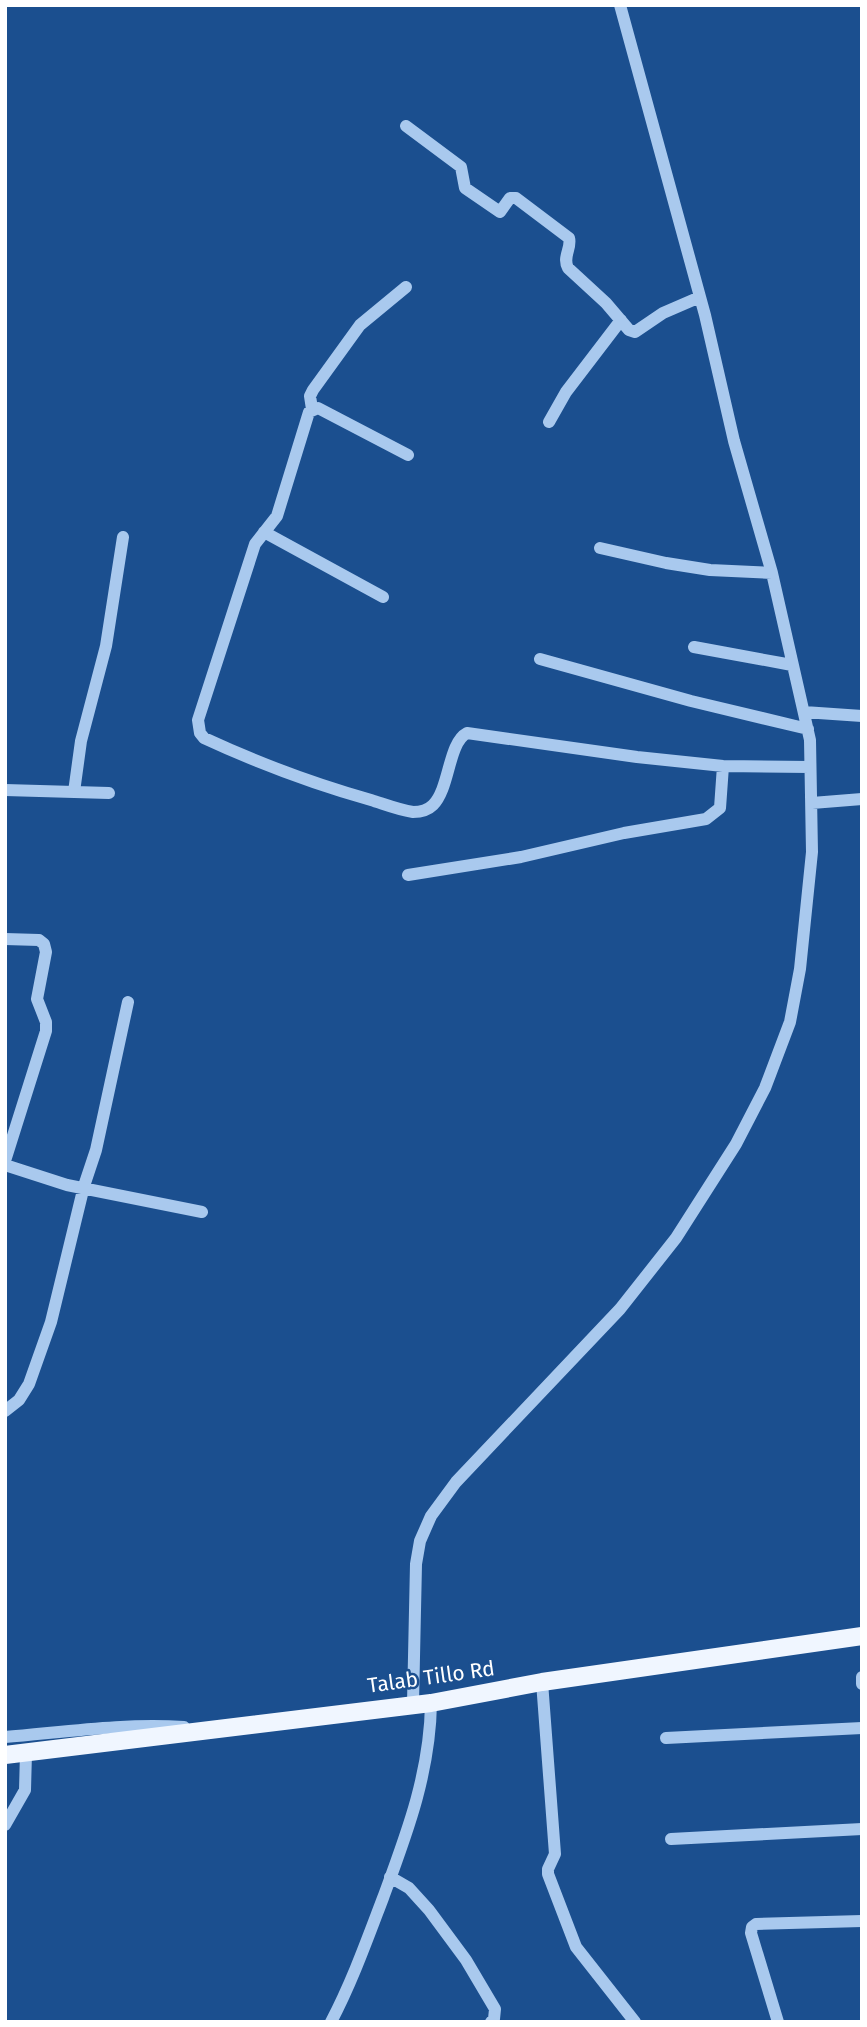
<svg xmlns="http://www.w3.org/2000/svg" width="867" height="2027" font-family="'Fira Sans',sans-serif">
<rect width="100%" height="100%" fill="#1b4f8f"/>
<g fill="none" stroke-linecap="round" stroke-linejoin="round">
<path stroke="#a9c9ee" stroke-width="12" d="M406,126L461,167L465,188L500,212L510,198H516L569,238C572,248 562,257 568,268L606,303L629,330L635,332L663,313L700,297
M312,409L310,396L313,390L360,325L406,287
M549,422L566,392L621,320
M408,455L318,408L309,412L277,516L255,544L198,720L200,733L204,738C258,763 314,784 371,800C384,804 399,810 413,812C420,812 428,810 433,805C450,788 448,743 467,733L637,757L723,766L810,767
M264,532L383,597
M600,548L666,563L710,570L772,573
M694,647L792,665
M540,659L691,701L808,729
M804,712L862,716
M5,790L109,793
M74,792L81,741L106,646L123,537
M812,803L862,799
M408,875L521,857L624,833L706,819L720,808L723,766
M5,939L39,940L44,944L46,952L37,999L46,1022V1031L5,1161
M5,1165L67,1185L202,1212
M5,1411L19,1400L29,1384L51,1322L84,1186L96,1150L128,1002
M862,1677V1684
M542,1682L555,1854L548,1869V1874L576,1947L635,2022
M413,1703L416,1564L420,1541L431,1516L456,1482L620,1309L676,1238L736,1144L765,1088L790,1022L800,969L812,852L810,740L772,573L734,441L705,315L620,5
M5,1737C65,1732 124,1723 184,1727
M666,1738L862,1728
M5,1825L25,1790L26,1753
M671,1839L862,1829
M390,1877L409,1888L429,1910L466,1960L495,2009L494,2019L491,2022
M331,2022C352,1982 367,1940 383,1898C407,1833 430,1773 431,1703
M778,2022L751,1933L752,1927L756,1924L862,1921"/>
<path stroke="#f0f6ff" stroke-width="18" d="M5,1755L431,1703L542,1682L862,1636"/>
</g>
<g text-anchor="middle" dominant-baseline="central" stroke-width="5" stroke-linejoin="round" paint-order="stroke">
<g font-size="21" fill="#fff" stroke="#1b4f8f">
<text transform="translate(431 1677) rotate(-8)">Talab Tillo Rd</text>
</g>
</g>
<rect width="867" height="2027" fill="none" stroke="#ffffff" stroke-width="14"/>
</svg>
